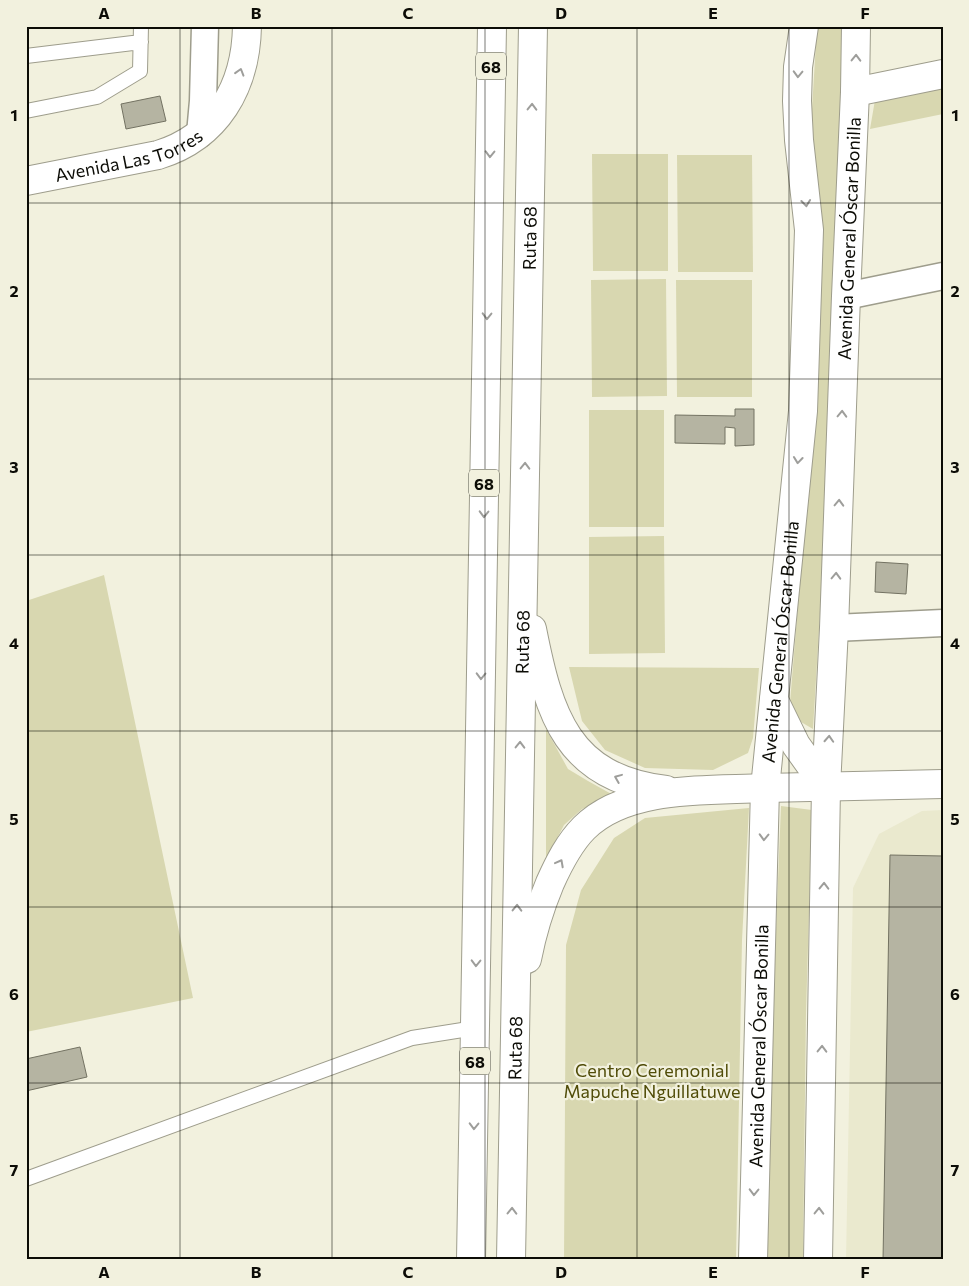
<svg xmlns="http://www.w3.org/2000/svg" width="969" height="1286" font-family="Commissioner,sans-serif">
<rect width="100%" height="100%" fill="#f2f1de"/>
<path fill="#eae9ce" d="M943,810V1260H846L853,888L879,834L922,811Z"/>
<path fill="#d8d7b0" d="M817,26H843L840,174L832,415L813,729L789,715L814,407L810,142Z
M943,86V114L870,129L875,100Z
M592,154H668V271H593Z
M677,155H752L753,272H678Z
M666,279L667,396L592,397L591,280Z
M676,280H752V397H677Z
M589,410H664V527H589Z
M664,536L665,653L589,654V537Z
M104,575L193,998L26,1032V601Z
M569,667L759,668L753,738L748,753L713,770L645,768L605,750L582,721Z
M546,729L568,769L588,781L615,796L582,809L564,825L546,860Z
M781,806L812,810L806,1013L803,1260H767L771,1054Z
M749,808L742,940L736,1260H564L566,945L581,890L614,838L645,818Z"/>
<path fill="#b5b4a2" stroke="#737262" d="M160,96L166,121L126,129L121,104Z
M735,409H754V445L735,446V428L725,427V444L675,443V415L735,416Z
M876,562L908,564L906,594L875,592Z
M890,855L943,856V1260H883Z
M80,1047L87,1077L26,1091V1059Z"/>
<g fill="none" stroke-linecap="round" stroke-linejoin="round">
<g stroke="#9e9d8c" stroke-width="16">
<path id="service" d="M26,56L141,42
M26,111L97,97L140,71L141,26
M26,1179L412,1038L475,1028"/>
</g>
<g stroke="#9e9d8c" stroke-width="29">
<path id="minor" d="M200,134L203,101L205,26
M846,296L943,276
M834,628L943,623"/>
</g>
<g stroke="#9e9d8c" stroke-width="30">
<g id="tertiary">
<path id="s1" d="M26,181L158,155C217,137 246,87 247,26"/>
<path d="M765,788L943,784"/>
</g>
</g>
<g stroke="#9e9d8c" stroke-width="30">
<g id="secondary">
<path d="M855,92L943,74"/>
<path d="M774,700L796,745L826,787"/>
<path id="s2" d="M753,1260L765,788L803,411L809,230L799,140L797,101L798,67L804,26"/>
<path id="s3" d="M818,1260L826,787L834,628L846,296L855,92L856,26"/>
</g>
</g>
<g stroke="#9e9d8c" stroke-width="30">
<g id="motorway">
<path d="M532,629C549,715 567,778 666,790"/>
<path d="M527,959C532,933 540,907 550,883C559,863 569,843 584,828C627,785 709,791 765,788"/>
<path d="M471,1260L492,26"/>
<path id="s4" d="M511,1260L533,26"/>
</g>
</g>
<use href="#service" stroke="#fff" stroke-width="14"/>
<use href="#minor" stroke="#fff" stroke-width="26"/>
<use href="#tertiary" stroke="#fff" stroke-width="28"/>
<use href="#secondary" stroke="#fff" stroke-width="28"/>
<use href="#motorway" stroke="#fff" stroke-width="28"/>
</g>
<defs><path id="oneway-chevron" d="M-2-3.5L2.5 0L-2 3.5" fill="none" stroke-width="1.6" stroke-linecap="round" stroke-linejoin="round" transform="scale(1.25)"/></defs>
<g stroke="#9e9e9b">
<use href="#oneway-chevron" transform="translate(856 58) rotate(-89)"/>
<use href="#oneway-chevron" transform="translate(240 72) rotate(-73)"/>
<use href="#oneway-chevron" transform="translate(798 74) rotate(92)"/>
<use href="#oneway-chevron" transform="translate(532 107) rotate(-89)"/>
<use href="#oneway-chevron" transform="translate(490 154) rotate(91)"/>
<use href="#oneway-chevron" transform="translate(806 203) rotate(84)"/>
<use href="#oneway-chevron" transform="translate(487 316) rotate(91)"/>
<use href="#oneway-chevron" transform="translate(842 414) rotate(-88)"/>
<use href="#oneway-chevron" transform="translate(798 460) rotate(96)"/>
<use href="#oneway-chevron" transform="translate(525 466) rotate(-89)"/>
<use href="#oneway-chevron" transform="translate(839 503) rotate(-88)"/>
<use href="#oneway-chevron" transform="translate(484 514) rotate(91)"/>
<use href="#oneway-chevron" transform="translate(836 576) rotate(-88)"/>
<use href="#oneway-chevron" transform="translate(481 676) rotate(91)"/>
<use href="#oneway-chevron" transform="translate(829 739) rotate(-87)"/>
<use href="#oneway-chevron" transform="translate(520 745) rotate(-89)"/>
<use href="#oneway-chevron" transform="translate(618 778) rotate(-158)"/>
<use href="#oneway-chevron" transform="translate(764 837) rotate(92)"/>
<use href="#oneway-chevron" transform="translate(560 863) rotate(-62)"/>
<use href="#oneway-chevron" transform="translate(824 886) rotate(-89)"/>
<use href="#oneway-chevron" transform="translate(517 908) rotate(-89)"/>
<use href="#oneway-chevron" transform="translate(476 963) rotate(91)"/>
<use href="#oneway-chevron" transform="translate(822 1049) rotate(-89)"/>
<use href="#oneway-chevron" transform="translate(474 1126) rotate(91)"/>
<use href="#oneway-chevron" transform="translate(754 1192) rotate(91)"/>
<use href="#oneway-chevron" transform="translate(512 1211) rotate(-89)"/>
<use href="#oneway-chevron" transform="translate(819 1211) rotate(-89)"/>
</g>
<path fill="none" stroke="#0c0c06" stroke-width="1" stroke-opacity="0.55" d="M180,26V1260M332,26V1260M485,26V1260M637,26V1260M789,26V1260M26,203H943M26,379H943M26,555H943M26,731H943M26,907H943M26,1083H943"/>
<g text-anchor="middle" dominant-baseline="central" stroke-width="4.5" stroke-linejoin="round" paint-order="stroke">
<g fill="#f2f1de" stroke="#515147" stroke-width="1">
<rect x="476" y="52.5" width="30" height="27" rx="4"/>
<rect x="469" y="469.5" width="30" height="27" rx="4"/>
<rect x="460" y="1047.5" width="30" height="27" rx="4"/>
</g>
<g font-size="16" font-weight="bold" fill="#0c0c06">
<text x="491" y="66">68</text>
<text x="484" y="483">68</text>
<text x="475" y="1061">68</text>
</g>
<g font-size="18" fill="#0c0c06" stroke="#f2f1de">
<text stroke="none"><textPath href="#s1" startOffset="106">Avenida Las Torres</textPath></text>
<text stroke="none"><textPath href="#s4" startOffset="1022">Ruta 68</textPath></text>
<text stroke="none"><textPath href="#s3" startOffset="1022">Avenida General Óscar Bonilla</textPath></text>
<text stroke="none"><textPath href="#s2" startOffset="619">Avenida General Óscar Bonilla</textPath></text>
<text stroke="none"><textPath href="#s4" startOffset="618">Ruta 68</textPath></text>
<text stroke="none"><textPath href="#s2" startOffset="214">Avenida General Óscar Bonilla</textPath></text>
<text stroke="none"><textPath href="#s4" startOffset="212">Ruta 68</textPath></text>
</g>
<g font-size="18" fill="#504c08" stroke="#f2f1de">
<text x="652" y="1070">Centro Ceremonial<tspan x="652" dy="21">Mapuche Nguillatuwe</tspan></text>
</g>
</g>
<rect width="969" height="1286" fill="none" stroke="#f2f1de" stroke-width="55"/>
<rect x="28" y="28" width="914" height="1230" fill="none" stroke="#0c0c06" stroke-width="2"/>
<g font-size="16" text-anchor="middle" font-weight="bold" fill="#0c0c06">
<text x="104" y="19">A</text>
<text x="256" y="19">B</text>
<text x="408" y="19">C</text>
<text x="561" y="19">D</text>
<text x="713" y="19">E</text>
<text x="865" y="19">F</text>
<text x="14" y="121">1</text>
<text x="955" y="121">1</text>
<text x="14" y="297">2</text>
<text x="955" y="297">2</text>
<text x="14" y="473">3</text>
<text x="955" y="473">3</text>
<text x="14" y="649">4</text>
<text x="955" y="649">4</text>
<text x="14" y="825">5</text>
<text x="955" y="825">5</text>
<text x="14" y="1000">6</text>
<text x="955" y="1000">6</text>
<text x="14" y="1176">7</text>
<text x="955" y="1176">7</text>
<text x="104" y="1278">A</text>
<text x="256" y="1278">B</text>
<text x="408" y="1278">C</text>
<text x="561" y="1278">D</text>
<text x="713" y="1278">E</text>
<text x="865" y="1278">F</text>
</g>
</svg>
